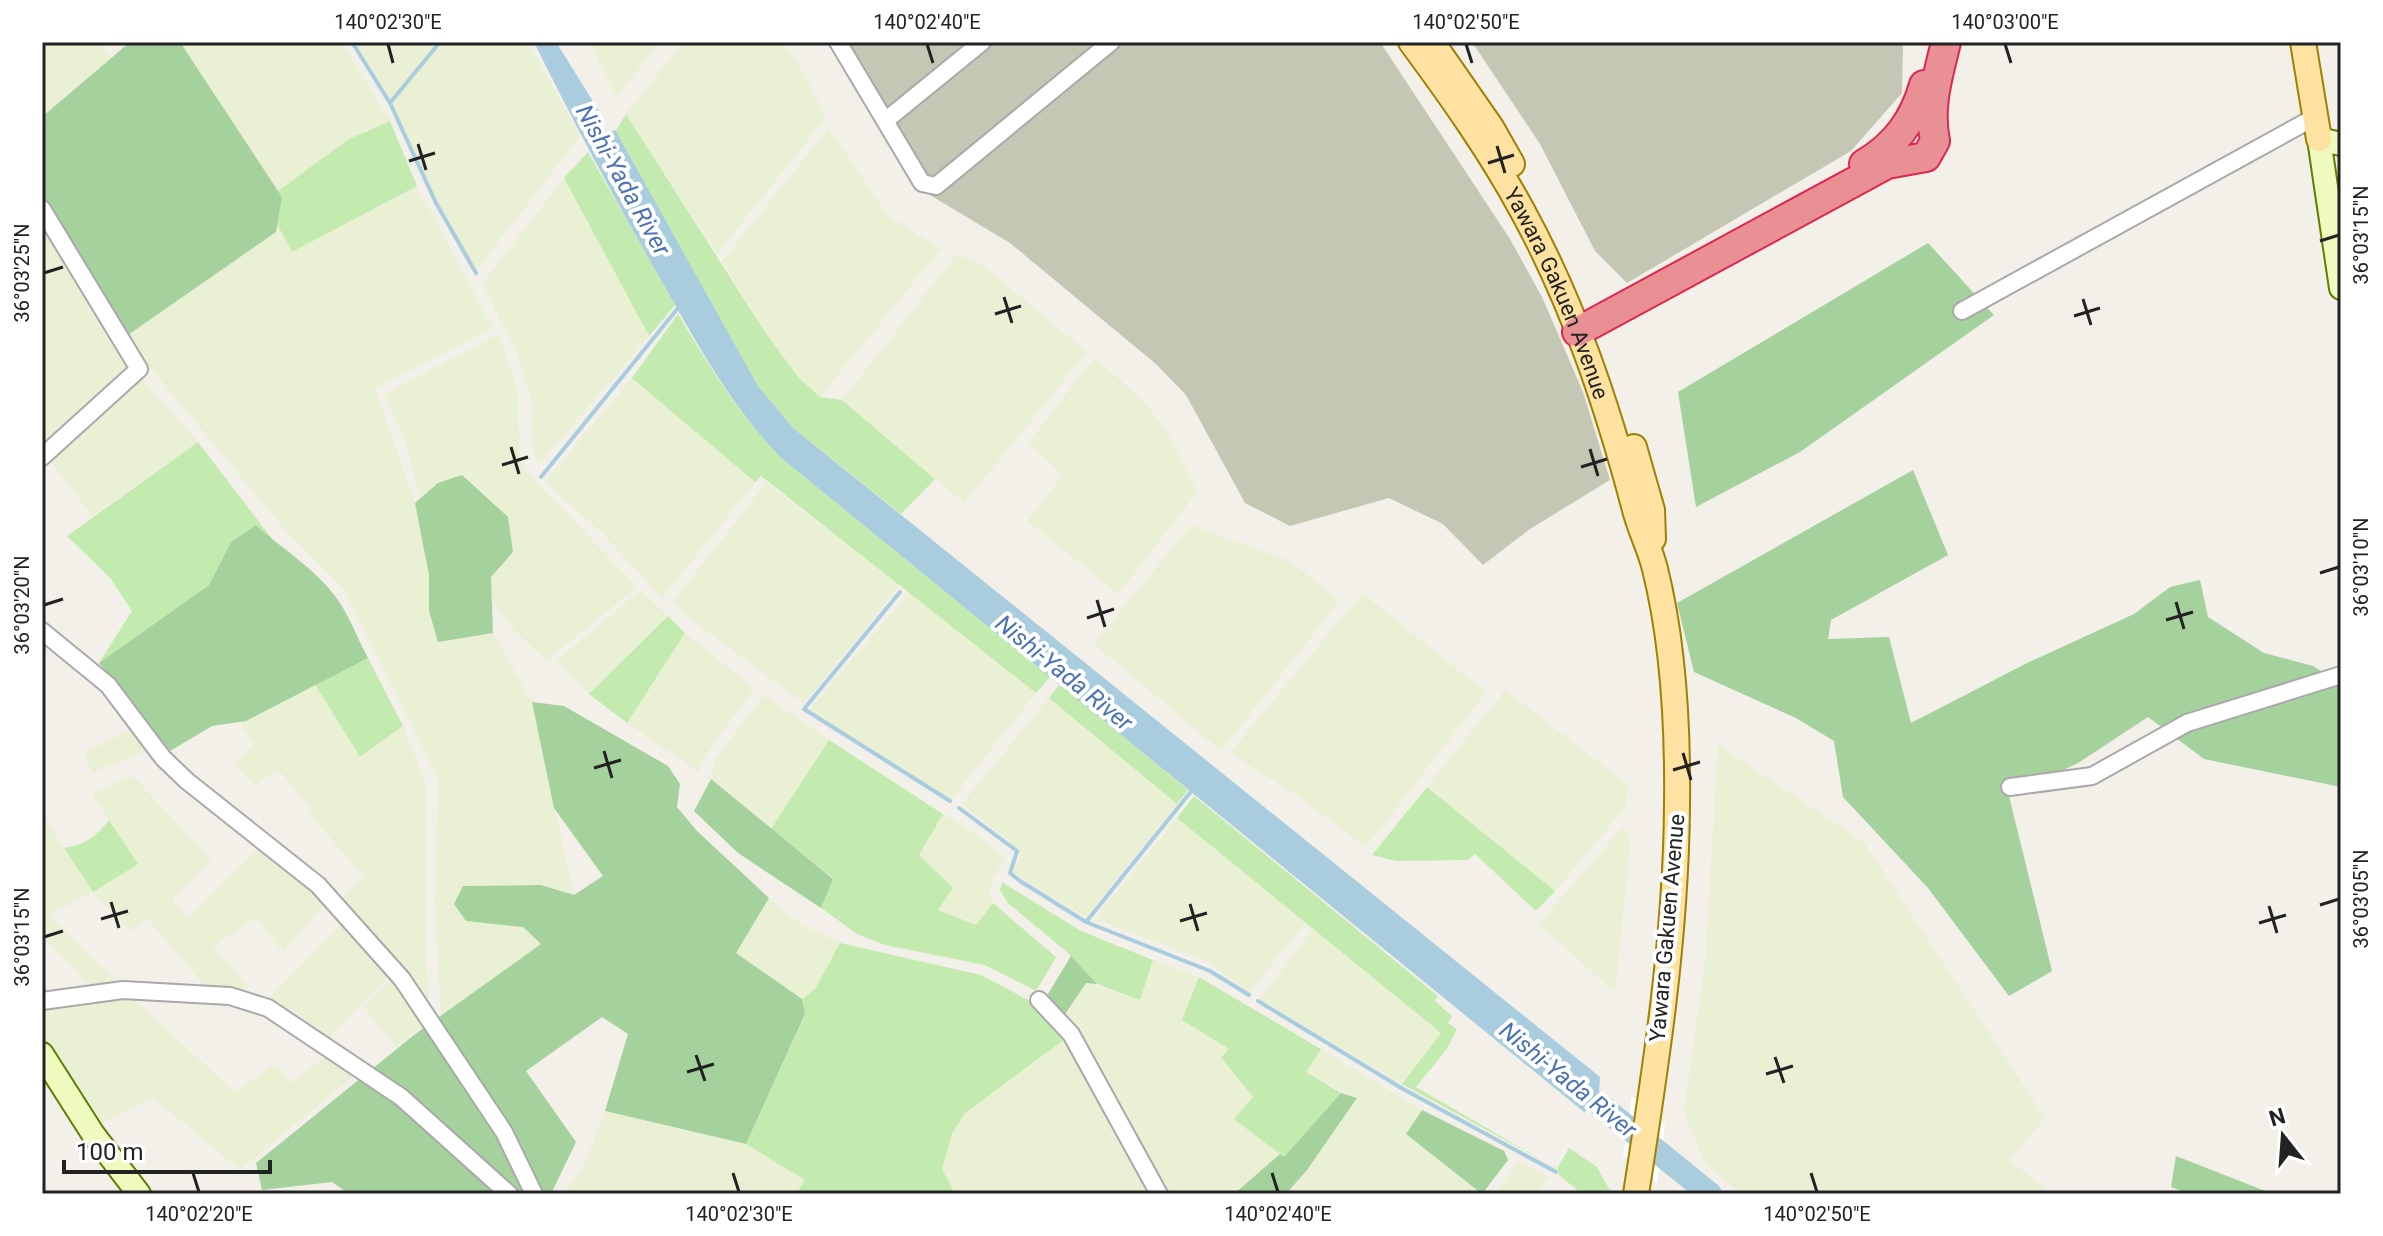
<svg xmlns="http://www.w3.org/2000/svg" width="2383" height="1236" font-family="Roboto,sans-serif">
<rect width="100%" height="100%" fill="#f2f0e8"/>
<path fill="#c4c7b3" d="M833,42H1380L1510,239L1542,297L1583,392L1610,480L1530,529L1483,565L1443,524L1389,498L1290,526L1245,503L1186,395L1156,364L1010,243L920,189Z
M1472,42H1903L1902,93L1851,151L1627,283L1595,251L1540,144Z"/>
<path fill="#eaf0d4" d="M42,42H99L111,58L42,117Z
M180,42H342L390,121L366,130L278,191Z
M356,42H528L580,136L476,271L416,163L394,106Z
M589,42H660L616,97Z
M684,42H781L799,65L826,118L717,254L626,114Z
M829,128L887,215L941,249L820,397L799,378L765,332L722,261Z
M564,178L649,336L538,466L533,451L531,400L518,355L482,284Z
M417,186L493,328L375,389L415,503L429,575V611L439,641L493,633L532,702L574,895L541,885L466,921L523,927L541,944L441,1017L435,902L438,778L343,588L287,532L125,337L276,232L277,224L293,252Z
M42,221L128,363L127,376L42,446Z
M957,254L985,267L1087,352L964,503L842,400Z
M498,334L517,387L520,456L525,470L637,587L546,661L515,631L492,600L491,577L438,483L420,498L407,446L384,395Z
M1095,357L1147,405L1167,432L1198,491L1118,594L1027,521L1063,475L1028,443Z
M632,378L755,482L662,598L601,532L545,482Z
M141,379L198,442L92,516L49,458Z
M766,483L901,584L804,703L691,620L673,602Z
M1191,525L1292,562L1339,601L1221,751L1094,644Z
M641,590L668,616L589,694L556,661Z
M911,591L1036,693L951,800L836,731L810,709Z
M1362,593L1486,692L1366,847L1299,797L1230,753Z
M685,633L754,688L706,755L699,772L627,723Z
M314,683L360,757L403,726L426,785L425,945L430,1014L341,900L364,876L308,813L312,809L278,769L255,786L234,765L254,744L239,722Z
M1505,690L1628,784L1626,806L1555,891L1427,787Z
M764,695L829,740L771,829L711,779L716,758Z
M1049,698L1177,804L1086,917L1013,873L1020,857L1019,849L962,804Z
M134,728L147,750L92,773L84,753Z
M1718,745L1864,842L2045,1118L2009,1160L2051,1194H1742L1705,1164L1684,1112L1705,963Z
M133,776L211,860L172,899L187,918L262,845L326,901L283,953L256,917L213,947L247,985L238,991L206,987L147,918L130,931L92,892L49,915L118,983L92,987L42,936V814L92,891L138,864L93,796L96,791Z
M943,814L980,837L1005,858L992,880L989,893L993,903L977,926L937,910L919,855Z
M1177,818L1306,923L1249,992L1204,960L1095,919Z
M1622,828L1628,832L1630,846L1615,993L1539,924Z
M769,898L799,923L840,943L815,989L802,999L736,952Z
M343,922L391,974L329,1038L292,1010L267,1000Z
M1313,929L1441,1033L1402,1084L1260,1000Z
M1153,960L1199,977L1182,1020L1230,1049L1221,1059L1253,1098L1235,1119L1280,1154L1234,1194H1166L1063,1017L1086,983L1140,1000Z
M392,980L425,1023L396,1047L363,1006Z
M130,996L235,1092L275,1064L292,1083L328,1054L356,1074L240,1170L152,1097L98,1125L42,1037V1009Z
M1065,1039L1152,1194H955L942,1169L952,1134L965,1113Z
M1321,1049L1422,1110L1406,1134L1482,1194H1286L1307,1170L1357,1099L1306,1072Z
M605,1111L746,1144L806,1180L796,1194H564L585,1164Z
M1518,1162L1549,1177L1536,1194H1495Z"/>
<path fill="#c4ebaf" d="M626,114L765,332L799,378L820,397L842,400L935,479L901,514L793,428L758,386L615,132Z
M390,121L417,186L292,252L277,224L282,197L278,191L349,139Z
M588,152L675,305L649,336L564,178Z
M678,314C708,365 739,414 780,457L1050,677L1036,693L761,476L755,482L632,378Z
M198,442L276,544L256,525L231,542L209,585L99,663L132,611L110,578L67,536Z
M668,616L685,633L627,723L589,694Z
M368,658L403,726L360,757L314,683Z
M1060,684L1188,790L1177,804L1049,698Z
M829,740L943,814L919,855L953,888L938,910L976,925L993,903L1056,957L1036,991L985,965L885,945L857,934L821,908L833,878L771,829Z
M1427,787L1555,891L1536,911L1475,854L1468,860L1396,861L1372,855Z
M1194,796L1438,996L1435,1001L1452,1016L1448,1023L1457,1029L1447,1049L1416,1087L1557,1169L1569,1148L1597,1167L1612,1194H1582L1559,1175L1558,1169L1402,1084L1441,1033L1177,818Z
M109,820L138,864L93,892L64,848C84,846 97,835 109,820Z
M1002,882L1081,931L1153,960L1140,1000L1097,984L1067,952L1008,903L1000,890Z
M840,943L981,975L1036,1004L1065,1039L965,1113L952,1134L942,1169L955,1194H796L805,1180L746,1144L805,1015L802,999L815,989Z
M1199,977L1321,1049L1306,1072L1341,1093L1284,1157L1234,1119L1253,1097L1221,1058L1229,1049L1182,1020Z"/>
<path fill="#a5d19d" d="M130,42H180L282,197L276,232L125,337L42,196V117Z
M1928,243L1994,315L1800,452L1696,507L1678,392Z
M1913,470L1948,555L1831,620L1828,639L1889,637L1911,723L2029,662L2134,614L2170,587L2200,580L2208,617L2264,653L2313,666L2341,684V787L2204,759L2148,717L2078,763L2009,796L2052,971L2009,996L1928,888L1843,797L1834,741L1796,718L1694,672L1677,603Z
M462,475L508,517L513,552L491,577L493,633L438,642L429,611V575L415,503L438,483Z
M256,525C282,549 313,567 335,596C349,614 357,638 368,658L246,721L212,726L170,751L99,663L209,585L231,542Z
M532,702L564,706L668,766L680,784L677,807L697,831L769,898L736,953L802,999L805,1014L746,1144L605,1111L628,1034L602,1017L526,1071L576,1142L551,1194H349L332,1182L262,1190L256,1163L414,1035L541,944L523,927L466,921L454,904L463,886L541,885L574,895L603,876L554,808Z
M711,779L833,879L821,908L738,853L694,811Z
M1071,956L1097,984L1086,983L1063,1017L1045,999Z
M1341,1093L1357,1098L1307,1170L1286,1194H1234L1280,1154L1284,1157Z
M1422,1110L1504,1151L1508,1160L1482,1194L1406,1134Z
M2176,1156L2273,1194H2190L2171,1187Z"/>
<path fill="#a9ccdf" d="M534,42H556L599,111L597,115L607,133L615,130L758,386L793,428L1600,1077L1599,1091L1623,1114L1624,1129L1595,1106L1584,1112L780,457C730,404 697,344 661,280C616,202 574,123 534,42Z"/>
<path fill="#fff" d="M1632,1096L1665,1125L1657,1183L1623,1156Z"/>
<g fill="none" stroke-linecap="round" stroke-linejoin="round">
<path stroke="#a9ccdf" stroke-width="4" d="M352,42L390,103L436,203L476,273
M390,103L440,42
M541,477L678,308
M900,592L804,709L950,801
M959,808L1017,851L1010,873L1020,881L1086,922L1210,971L1249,995
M1086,922L1193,789
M1258,1001L1403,1089L1556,1172"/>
<path stroke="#a9ccdf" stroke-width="24" d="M1600,1105L1710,1194"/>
<g stroke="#a9a9a9" stroke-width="20">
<path id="street" d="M838,42L922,183L936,186L1111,42
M885,121L982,42
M42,209L139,369L42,457
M1962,311L2315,117
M42,631L108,685L163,758L187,781L318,885L402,979L504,1132L534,1194
M2010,787L2092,776L2187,723L2341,675
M1039,1000L1071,1034L1159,1194
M42,1001L123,990L230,996L268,1008L401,1097L509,1194"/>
</g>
<g stroke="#607d04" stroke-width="26">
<path id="secondary" d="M2341,144L2319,139L2341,288
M42,1054L93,1134L139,1194"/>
</g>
<g stroke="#9f8000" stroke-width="28">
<g id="primary">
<path id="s1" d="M1411,42C1451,96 1490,151 1522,210C1573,303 1607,404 1634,506C1639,528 1650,548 1655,569C1674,645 1678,729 1677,806C1676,936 1656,1066 1636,1194"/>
<path d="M1432,42L1491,127L1512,164"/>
<path d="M2303,42L2319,139"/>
<path d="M1634,447L1652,510L1653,539"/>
</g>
</g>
<g stroke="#de274e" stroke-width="32">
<path id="highway" d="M1864,164C1896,145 1914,120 1924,85
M1577,332L1887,164L1926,157L1935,141C1928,106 1938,76 1946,42"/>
</g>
<use href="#street" stroke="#fff" stroke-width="16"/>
<use href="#secondary" stroke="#effbbe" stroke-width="22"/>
<use href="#primary" stroke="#fde2a2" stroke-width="24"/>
<use href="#highway" stroke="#e99095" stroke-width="28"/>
</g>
<path fill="none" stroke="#222" stroke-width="3" d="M388,44L393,63M927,44L933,63M1466,44L1472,63M2005,44L2011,63M418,144L426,170M1497,146L1505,173M409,161L435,153M1488,163L1514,155M2320,241L2339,235M44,273L63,267M1004,297L1012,323M2083,299L2091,325M995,314L1021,306M2074,316L2100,308M511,447L519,474M1590,449L1598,476M502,465L528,457M1581,467L1607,459M2320,573L2339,567M1097,600L1105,627M2176,602L2184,629M44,605L63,599M1087,618L1114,609M2166,620L2193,612M604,751L612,778M1683,753L1691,780M594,768L621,760M1673,770L1700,762M111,902L119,928M1190,904L1198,931M2320,905L2339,899M2269,906L2277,933M101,919L128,911M1180,921L1207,913M2259,923L2286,915M44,937L63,931M696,1055L705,1081M1775,1057L1784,1083M687,1072L714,1064M1766,1074L1793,1066M193,1173L199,1192M733,1173L739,1192M1272,1173L1278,1192M1811,1173L1817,1192"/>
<g text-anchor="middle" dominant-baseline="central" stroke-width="8" stroke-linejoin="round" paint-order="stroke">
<g font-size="22" fill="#222" stroke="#fff">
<text stroke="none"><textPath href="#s1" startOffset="292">Yawara Gakuen Avenue</textPath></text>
<text transform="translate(1667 928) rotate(-85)">Yawara Gakuen Avenue</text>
</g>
<g font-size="24" font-style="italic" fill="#4b72b4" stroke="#fff">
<text transform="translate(623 180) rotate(61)">Nishi-Yada River</text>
<text transform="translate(1064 673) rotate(39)">Nishi-Yada River</text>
<text transform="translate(1568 1080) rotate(39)">Nishi-Yada River</text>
</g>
</g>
<rect width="2383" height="1236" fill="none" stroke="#ffffff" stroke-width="88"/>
<g transform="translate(2283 1136) rotate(343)" stroke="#ffffff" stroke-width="6" paint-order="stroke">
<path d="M0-6L14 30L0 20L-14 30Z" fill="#222222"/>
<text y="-12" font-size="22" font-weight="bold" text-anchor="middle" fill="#222222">N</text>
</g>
<path d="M64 1160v12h206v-12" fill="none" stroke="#222222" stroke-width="4"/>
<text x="76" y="1160" font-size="24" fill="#222222" stroke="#ffffff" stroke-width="6" paint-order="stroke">100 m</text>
<rect x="44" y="44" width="2295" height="1148" fill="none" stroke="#222" stroke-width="3"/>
<g font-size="20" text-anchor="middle" fill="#222">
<text x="388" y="29">140°02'30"E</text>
<text x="927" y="29">140°02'40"E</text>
<text x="1466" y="29">140°02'50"E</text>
<text x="2005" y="29">140°03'00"E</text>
<text transform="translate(2361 235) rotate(-90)" y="7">36°03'15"N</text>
<text transform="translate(22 273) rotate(-90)" y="7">36°03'25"N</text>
<text transform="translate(2361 567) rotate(-90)" y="7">36°03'10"N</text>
<text transform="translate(22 605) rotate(-90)" y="7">36°03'20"N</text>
<text transform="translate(2361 899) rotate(-90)" y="7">36°03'05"N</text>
<text transform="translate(22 937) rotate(-90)" y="7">36°03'15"N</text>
<text x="199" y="1221">140°02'20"E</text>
<text x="739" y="1221">140°02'30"E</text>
<text x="1278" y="1221">140°02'40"E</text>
<text x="1817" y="1221">140°02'50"E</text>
</g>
</svg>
